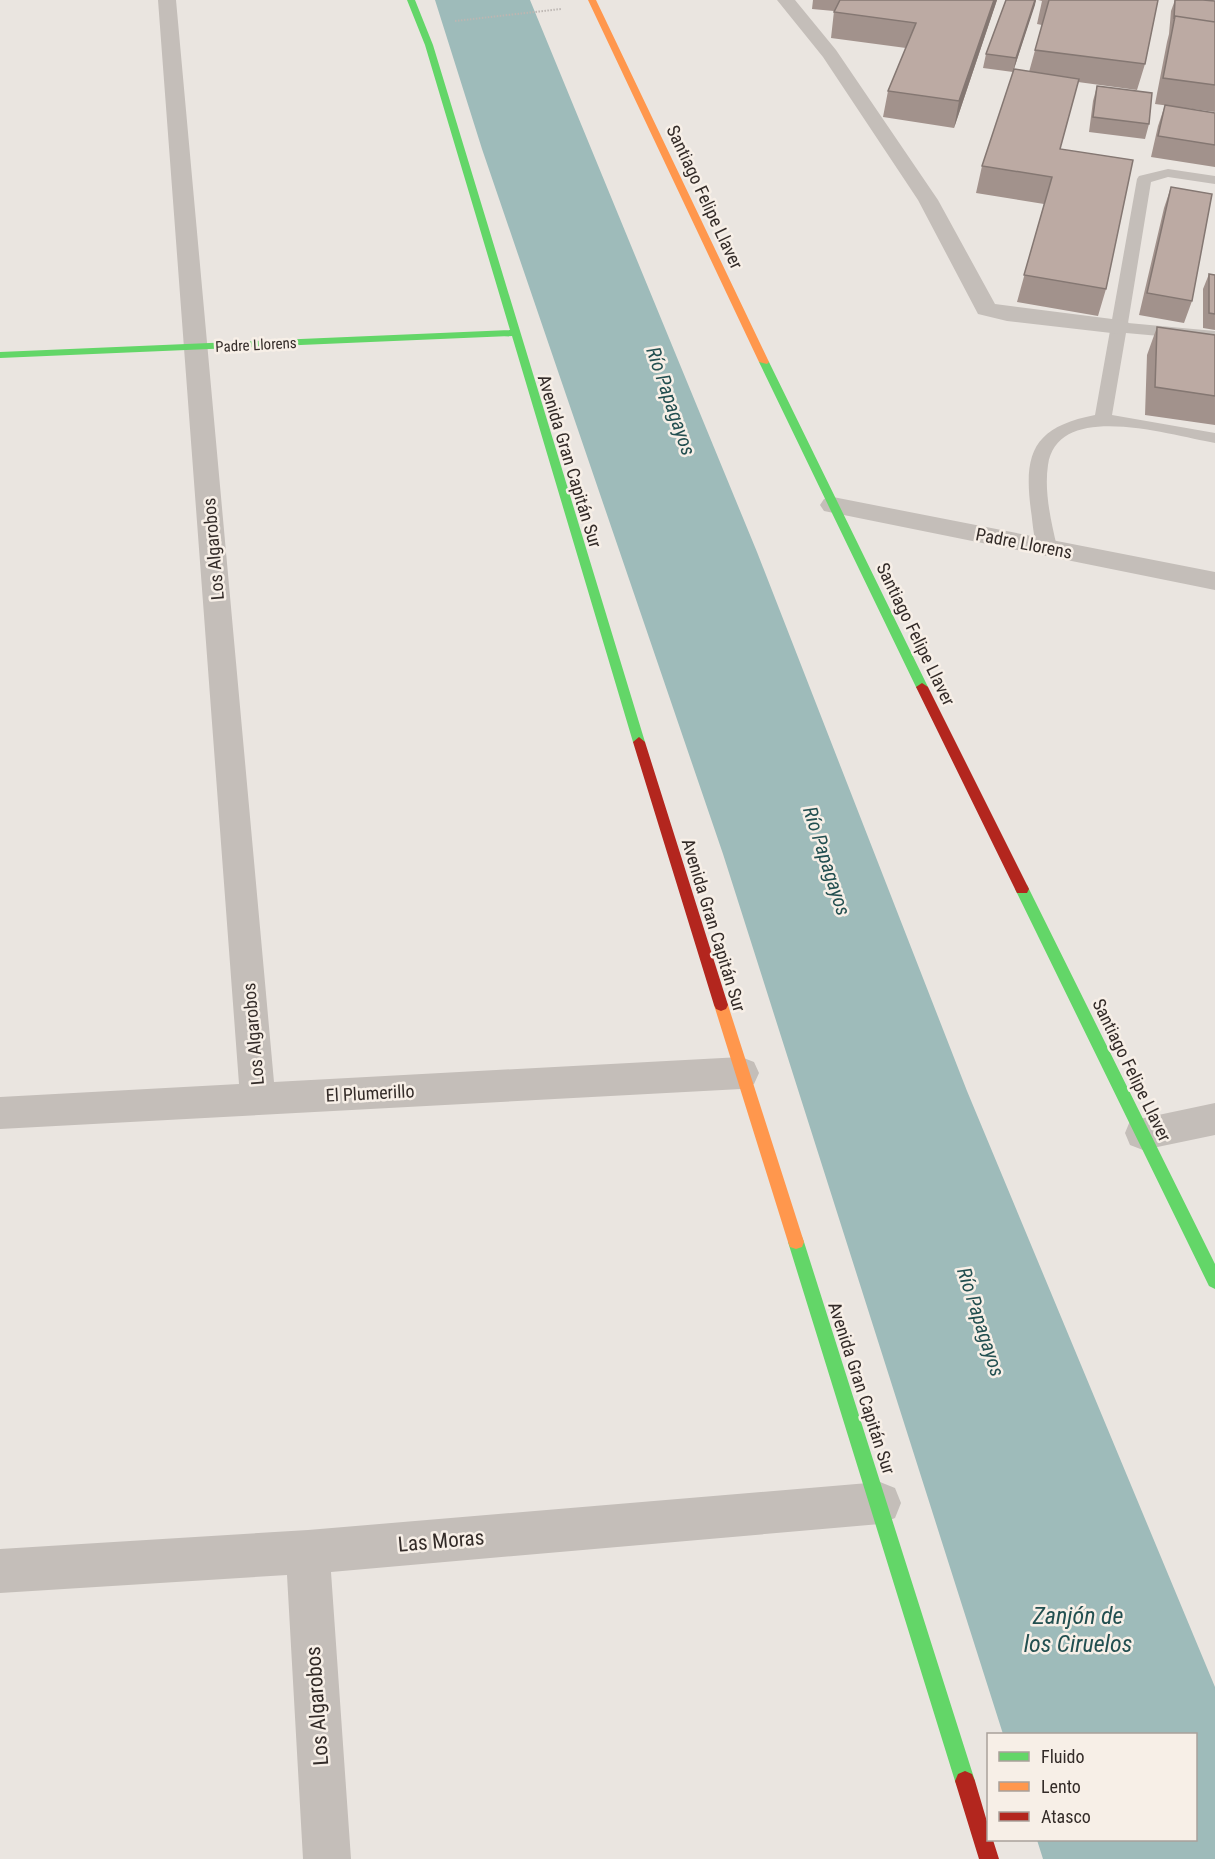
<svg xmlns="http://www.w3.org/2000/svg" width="1215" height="1859" font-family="'Roboto Condensed',sans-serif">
<rect width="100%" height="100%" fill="#eae5e0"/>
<path fill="#9ebbba" d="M435,0H530L757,552L967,1091L1215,1687V1859H1043L1037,1840H1196V1734H1003L723,854L482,149Z"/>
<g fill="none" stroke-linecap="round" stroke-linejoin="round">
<path stroke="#bcb6b2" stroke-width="2" stroke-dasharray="1.5 1.5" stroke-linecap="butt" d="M455,21L561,9"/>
<path fill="#c4beb9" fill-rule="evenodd" d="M1168,169L1215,176V184L1168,177L1151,182L1128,323L1215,331V341L1126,333L1112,415L1215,433V443C1172,436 1058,399 1048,465C1044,492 1051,521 1057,547L1054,551H1040C1033,541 1033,523 1031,511C1023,452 1034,427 1095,415L1137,179L1139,176Z"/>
<path fill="#c4beb9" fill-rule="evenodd" d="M158,0H176L274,1082L741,1057L754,1062L759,1073L754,1084L741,1089L0,1129V1097L239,1084Z
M777,0H795L836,50L938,200L995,304L1120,320L1128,322L1131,327L1128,332L1120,334L1007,321L978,314L918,200L823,57Z
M833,497L1215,572V590L824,511L820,505L824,499Z
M1215,1103V1135L1143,1150L1130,1145L1125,1133L1130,1121Z
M880,1482L895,1488L901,1503L895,1518L880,1524L331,1572L351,1859H303L287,1575L0,1593V1549L308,1530Z"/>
<path fill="#63d668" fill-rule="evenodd" d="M407,0H415L433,45L645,742L643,745L639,747L633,742L512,336L0,358V352L510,330L425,45Z
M764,359L769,362L928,687L926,690H918L916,687L759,362Z
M1022,884L1027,885L1029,889L1215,1264V1289L1209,1286L1015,889L1017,885Z
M796,1235L802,1237L804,1242L975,1781L972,1788L965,1791L958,1788L955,1781L788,1242L790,1237Z"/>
<path fill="#ff974d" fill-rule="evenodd" d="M588,0H596L769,362L767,364L759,362Z
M721,999L726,1001L728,1005L804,1242L802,1247L796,1249L790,1247L788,1242L714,1005L716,1001Z"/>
<path fill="#b3261e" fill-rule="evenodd" d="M922,683L928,687L1029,889L1027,893H1017L1015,889L916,687Z
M639,737L645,742L728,1005L726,1009L721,1011L716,1009L714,1005L633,742Z
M965,1771L972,1774L975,1781L988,1825V1840H993L999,1859H979L955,1781L958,1774Z"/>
</g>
<path fill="#a2928c" d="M813,0H997L954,128L883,117L888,91L906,48L831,38L834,11L812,9Z
M1006,0H1036L1013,72L983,68L986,54Z
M1038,0H1158L1145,64L1137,90L1078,82L1060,149L1106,289L1098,316L1017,302L1044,204L976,193L982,166L1029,72L1042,25L1037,24L1042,1Z
M1175,0H1203L1215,1V112L1155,104L1167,42L1169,34L1171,11Z
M1097,86L1149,124L1145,139L1089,132L1093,101Z
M1165,105L1215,113V167L1151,157L1158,126Z
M1171,187L1192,301L1184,323L1139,315L1164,208Z
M1209,274L1215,275V330L1203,328V289Z
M1157,327L1215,335V425L1145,415L1147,355Z"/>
<path fill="#847772" d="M994,0H997L954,128L959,101Z
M1035,0H1036L1035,5L1013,72L1016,58Z"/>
<path fill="#bcaaa3" stroke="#847772" stroke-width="1.5" d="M840,0H994L959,101L888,91L916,23L834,12Z
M1006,0H1035L1016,58L986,54Z
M1049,0H1158L1145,64L1035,50Z
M1175,0H1203L1215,1V22L1175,16L1174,19Z
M1175,16L1215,22V85L1163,78Z
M1014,69L1079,79L1060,149L1133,160L1106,289L1024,275L1052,177L982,166Z
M1097,86L1152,93L1149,124L1093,117Z
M1165,105L1215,113V145L1158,136Z
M1171,187L1212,194L1192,301L1147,293Z
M1209,274L1215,275V314L1209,313Z
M1157,327L1215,335V396L1155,387Z"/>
<g text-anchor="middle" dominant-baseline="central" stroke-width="5" stroke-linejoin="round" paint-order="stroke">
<g font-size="15" fill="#332b28" stroke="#f7efe7">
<text transform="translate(256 345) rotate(-3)">Padre Llorens</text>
</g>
<g font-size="18" fill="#332b28" stroke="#f7efe7">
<text transform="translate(705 197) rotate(65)">Santiago Felipe Llaver</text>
<text transform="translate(570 461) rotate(73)">Avenida Gran Capitán Sur</text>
<text transform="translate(1024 543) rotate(11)">Padre Llorens</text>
<text transform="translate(213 549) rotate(-95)">Los Algarobos</text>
<text transform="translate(916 634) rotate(64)">Santiago Felipe Llaver</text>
<text transform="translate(714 925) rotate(73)">Avenida Gran Capitán Sur</text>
<text transform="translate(253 1034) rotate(-95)">Los Algarobos</text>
<text transform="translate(1132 1070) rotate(64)">Santiago Felipe Llaver</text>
<text transform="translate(370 1093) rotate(-3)">El Plumerillo</text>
<text transform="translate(862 1388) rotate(72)">Avenida Gran Capitán Sur</text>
</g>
<g font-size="20" font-style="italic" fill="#224f50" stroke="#f7efe7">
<text transform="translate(671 401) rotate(71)">Río Papagayos</text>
<text transform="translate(827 861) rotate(72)">Río Papagayos</text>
<text transform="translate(981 1322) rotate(72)">Río Papagayos</text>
</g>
<g font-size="21" fill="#332b28" stroke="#f7efe7">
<text transform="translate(441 1541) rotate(-5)">Las Moras</text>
<text transform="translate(317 1706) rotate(-94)">Los Algarobos</text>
</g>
<g font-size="24" font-style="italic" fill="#224f50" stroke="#f7efe7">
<text x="1078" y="1616">Zanjón de<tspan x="1078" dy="28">los Ciruelos</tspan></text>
</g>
</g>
<rect x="987" y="1733" width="210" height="108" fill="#f7efe7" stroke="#a9a19b" stroke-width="1.5"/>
<rect x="999" y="1752" width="30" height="9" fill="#63d668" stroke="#a9a19b" stroke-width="1.5"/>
<text x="1041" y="1763" font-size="18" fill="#332b28">Fluido</text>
<rect x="999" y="1782" width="30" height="9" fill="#ff974d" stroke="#a9a19b" stroke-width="1.5"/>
<text x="1041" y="1793" font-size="18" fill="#332b28">Lento</text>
<rect x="999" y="1812" width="30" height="9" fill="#b3261e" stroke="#a9a19b" stroke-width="1.5"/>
<text x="1041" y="1823" font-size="18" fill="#332b28">Atasco</text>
</svg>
